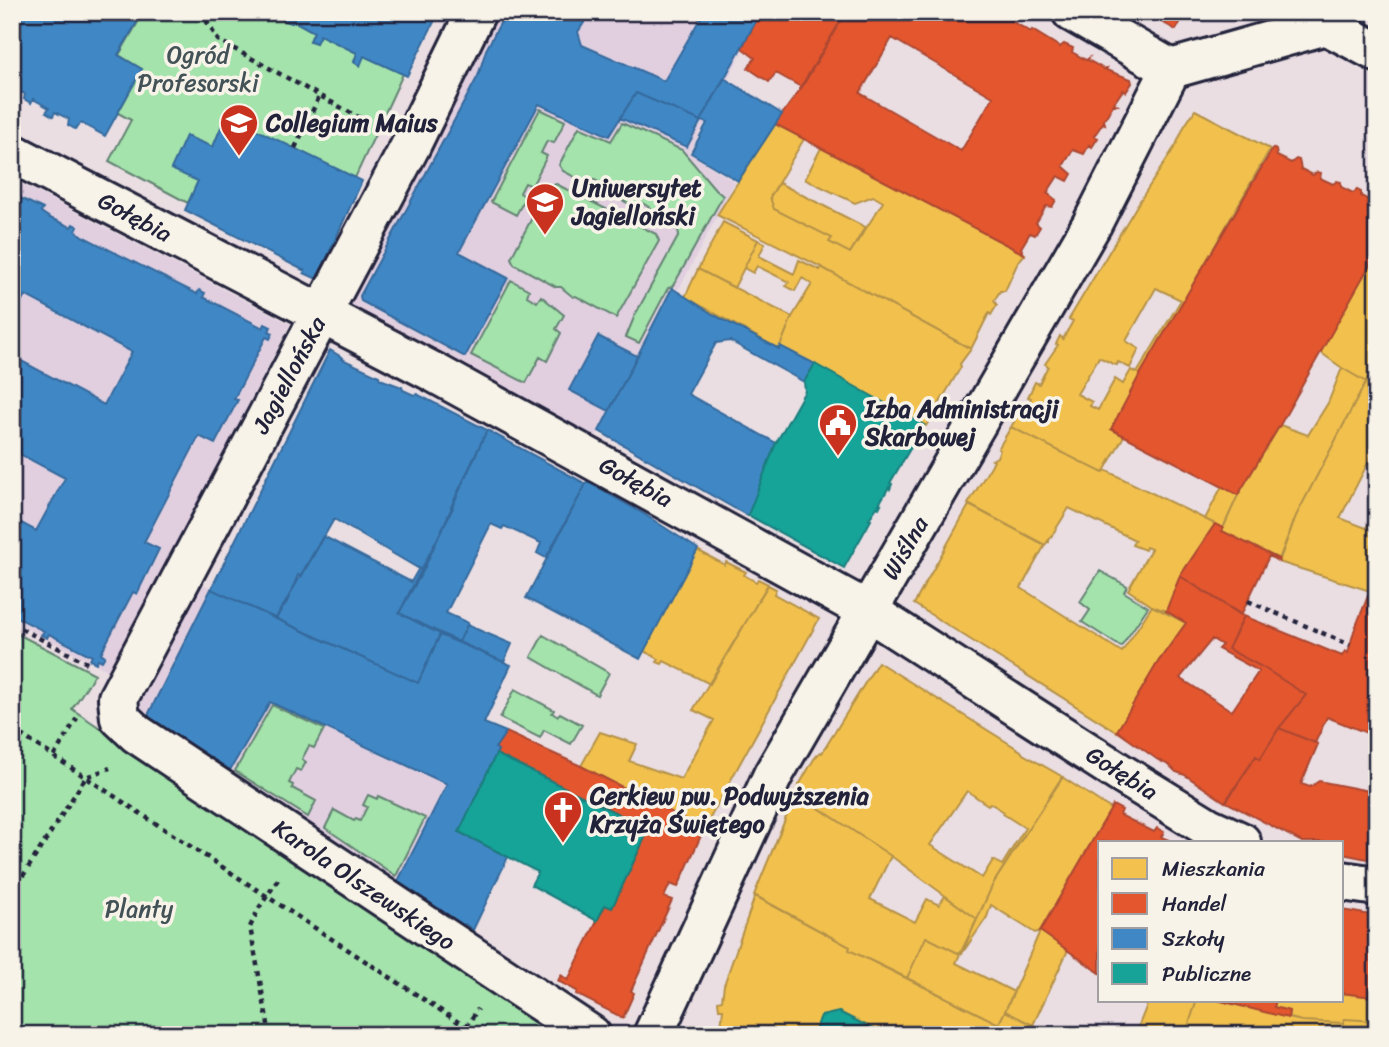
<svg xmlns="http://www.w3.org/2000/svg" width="1389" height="1047" font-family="Sriracha,sans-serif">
<rect width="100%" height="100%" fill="#eadee3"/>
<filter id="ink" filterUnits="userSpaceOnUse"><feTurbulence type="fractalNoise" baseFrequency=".0143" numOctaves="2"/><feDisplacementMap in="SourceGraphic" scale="14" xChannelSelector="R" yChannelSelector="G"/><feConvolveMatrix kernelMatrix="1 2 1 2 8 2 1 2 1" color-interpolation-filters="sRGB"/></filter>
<g filter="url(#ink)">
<path fill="#e1cfe0" d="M500,12H763L689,153L735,182L679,289L668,292L595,439L346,306Z
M12,179L290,324L111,672L12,621Z
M200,583L418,683L440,635L511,665L484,722L506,732L508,857L467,939L130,717Z"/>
<path fill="#a4e3ab" stroke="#638273" stroke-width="2" d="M144,12H275L284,17V20L292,23L294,21L314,32L310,41L316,43L320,35L357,53L354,62L359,65L364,56L403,74L355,178L230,117L227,121H224L213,147L186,136L172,169L198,181L188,203L109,161L131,120L118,113L142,69L119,55Z
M540,109L565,121L554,143L547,141L541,153L547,156L532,186L525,183L520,193L526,197L516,215L491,202Z
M622,123L682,150L715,189L723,196L677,279L672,287L668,288L639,343L626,337L635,315L679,235L678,230L648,214L650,208L639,201L636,207L600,190L602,184L591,178L588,184L563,171L559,165L579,127L611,141Z
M556,184L656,234L659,241L616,318L576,296L573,297L561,287H556L514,264L511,258L548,187Z
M511,280L529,290L527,296L537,302L541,296L564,315L556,329L561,333L547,361L540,357L526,383L471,355Z
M1100,571L1127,586L1124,592L1148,607L1121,647L1082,622L1090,610L1080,602Z
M12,631L95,674L72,709L554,1035H12Z
M543,635L609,673L597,695L531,657Z
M515,689L554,710L552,713L557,716L560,713L582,725L571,744L544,730L540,738L500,718Z
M272,705L324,729L314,748L309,746L302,759L306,762L301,771L296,769L289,783L293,785L292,788L316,801L308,817L235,771Z
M368,795L377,799L378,796L425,818L396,876L325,828L334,810L354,821L356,819L360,821L367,807L363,805Z"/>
<path fill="#f2c14e" stroke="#b49148" stroke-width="2" fill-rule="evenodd" d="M1195,110L1270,149L1111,429L1124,436L1103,473L1011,427L1018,415L1022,416L1031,398L1028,397L1035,382L1039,384L1048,366L1045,364L1058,345L1056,344L1060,336L1063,339L1073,321L1069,319L1139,202L1176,145L1184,127ZM1156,288L1181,300L1137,373L1131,370L1123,384L1115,379L1098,410L1090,406L1092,402L1077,394L1099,357L1113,364L1117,365L1118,362L1130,368L1139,349L1126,341Z
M775,124L804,139L770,197L774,209L832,238L829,242L850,253L883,202L873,196L855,203L805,179L821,148L1025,254L1018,262L1005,291H1000L994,301L997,305L991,315L989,313L971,349L821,267L717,215Z
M779,183L865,227L850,253L829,242L832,238L774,209L770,197Z
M723,222L758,240L734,288L698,269Z
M758,240L765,243L759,256L794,274L799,260L820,270L821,267L971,349L960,364L961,367L926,426L780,346L792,317L812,284L802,278L795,291L786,286L789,282L757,266L753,273L744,268Z
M1377,252V363L1366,382L1342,368L1320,352Z
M698,269L792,317L779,349L685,297Z
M1342,368L1366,382L1296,516L1279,559L1222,531L1238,495L1280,425L1308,435L1328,403Z
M1370,374L1377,378V406L1373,414L1377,417V445L1340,518L1366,528L1371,520L1377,522V580L1373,590L1370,591L1279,562L1296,516Z
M1011,427L1103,473L1105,470L1215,524L1180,576L1166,611L1152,606L1128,590L1151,549L1146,547L1145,550L1132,545L1135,540L1069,508L1049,540V543L1048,541L1045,545L968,504L994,461L992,460L997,457L1000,450L998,449Z
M1222,486L1238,495L1223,528L1205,519Z
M969,505L1045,545L1021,588L1122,652L1152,606L1186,623L1158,662L1117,732L914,604Z
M697,550L725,565L726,562L746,572L744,575L756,582L758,579L768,584L710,684L664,661L662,664L657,662L659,659L644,651Z
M768,585L776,589L774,594L819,619L704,829L581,766L600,732L637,744L629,761L681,779L714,720L693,710Z
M878,662L1021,751L1023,754L1063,777L1014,850L993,884L977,919L891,856L795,792L814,759L820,752L822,753ZM967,791L988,805L990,803L1004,812L1003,814L1025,828L1002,865L993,860L982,878L930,845Z
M1062,777L1111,809L1040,931L1035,933L991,905L987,917L961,955L993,884Z
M796,793L891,856L870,899L915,922L927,899L939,905L945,896L977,919L960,954L926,937L907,978L849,950L850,947L754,895Z
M755,896L850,947L849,950L999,1024L993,1035H885L839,1012L821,1016L813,1035H717L715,1033V1029H717V1026L721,1027L723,1009H719L718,1001L722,1000L724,985Z
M1040,931L1068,950L1033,1025L1005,1011Z
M926,937L960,954L956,963L1014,992L999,1024L907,978Z
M1374,981L1377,982V1021L1344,1019V1023L1302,1021L1288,1018L1289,1011L1274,1007L1276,1000H1342V993L1372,997Z
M1149,1000H1188L1196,1003L1185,1035H1135Z
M1197,1000H1217L1302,1021L1344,1023V1035H1185Z
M1005,1011L1053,1035H993Z
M1344,1019L1377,1021V1035H1344Z"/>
<path fill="#e4572e" stroke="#aa4732" stroke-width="2" fill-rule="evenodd" d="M761,12H846L799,90L801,87L776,73L769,82L748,68L755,58L742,48Z
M846,12H996L1012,19L1011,21L1031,32L1032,30L1060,47L1064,44L1073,48L1072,52L1086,60L1089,58L1088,60L1104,69L1107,68L1106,70L1131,79L1132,83L1126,92L1123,90L1114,103L1117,105H1113L1104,120L1105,124L1103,123L1094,136L1098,138L1092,147L1089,145L1084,154L1073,150L1063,166L1072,174L1068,181L1058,176L1047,193L1056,200L1052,207L1046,206L1036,223L1040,227L1035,235L1030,233L1021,248L1024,254L775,124L802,87ZM892,38L993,97L961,151L860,93Z
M1144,12H1186L1176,30Z
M1273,148L1276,150L1277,156L1291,163L1296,159L1299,160L1301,169L1313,175L1317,172L1321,173L1320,178L1333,184L1337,181L1341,182V187L1353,193L1357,190L1361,192V196L1374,203L1377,200V252L1280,425L1238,495L1111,429L1139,376Z
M1215,524L1223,528L1222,531L1279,559V562L1269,556L1241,615L1180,576Z
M1180,576L1244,616L1228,649L1264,668L1306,695L1279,728L1260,759L1256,756L1225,802L1185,775L1176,772L1169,765L1158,760L1117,731L1158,662L1186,623L1166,611ZM1212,639L1222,645L1218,649L1259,671L1232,711L1180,678Z
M1374,586L1377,587V737L1327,717L1315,743L1279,728L1306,695L1264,668L1228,649L1244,616L1342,656L1345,651L1348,653L1354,631L1370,591L1373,590Z
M1279,728L1318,744L1301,784L1310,787L1319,781L1374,792L1377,796V861L1342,854V842H1302L1226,802L1256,756L1260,759Z
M506,732L581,766L704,829L678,887L670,884L664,897L672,900L631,991L634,993L623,1018L576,994L577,991L558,981L561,975L568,980L605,905L612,908L649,829L496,754L498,750L495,748Z
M1113,805L1122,810L1120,815L1154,832L1157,828L1164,832L1161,837L1174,842H1100V973L1040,931Z
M1342,910L1377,916V982L1374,981L1372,997L1342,993Z
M1217,1000H1276L1274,1007L1289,1011L1288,1018Z"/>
<path fill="#3f88c5" stroke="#36699c" stroke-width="2" d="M12,12H143L118,55L142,69L105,136L81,123L75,129L68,125L69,119L55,112L53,116L46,112L49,108L33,99L31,103L24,99L25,94L12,88Z
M275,12H439L407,76L364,56L360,66L354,62L357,53L320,35L316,43L310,41L314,32L294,21L292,23L283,20L284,17Z
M506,12H591L578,32L582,45L664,81L704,12H761L701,121L636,93L609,136L539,104L459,252L508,278L465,357L361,301L360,296L478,76L486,50Z
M724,78L782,114L738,181L691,153L707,123L701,121Z
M636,93L701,121L687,147L620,118Z
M230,117L362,181L317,279L304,273L305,271L185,210L198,181L171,169L186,136L213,147L224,120L227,121Z
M12,194L43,209L41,212L50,218L71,227L73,224L78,227L76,231L82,236L197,294L199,290L205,293L203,297L263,328L265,324L271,327L269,331L273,333L270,339L266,337L234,399L238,400L215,444L199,436L144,542L159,549L137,594L133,592L101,653L105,656L102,661L98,659L96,663L90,660L92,656L49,634L47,638L41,635L44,631L12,615V518L36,531L65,478L12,450V356L104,405L132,352L25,295L12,318Z
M672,288L714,315L779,349L780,346L815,364L804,382L730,341L716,343L688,394L776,443L748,516L599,431Z
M598,336L637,356L609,411L569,390Z
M330,350L343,358L342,359L379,376L380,379L402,387L403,390L414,395L417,394L487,430L423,571L334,519L301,577L298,575L287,602L284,607L282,606L276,619L211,589Z
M487,430L586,484L546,558L537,553L541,543L504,526L502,529L491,524L446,613L468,623L459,642L399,613L453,508L451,507Z
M587,482L644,514L698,549L640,659L526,598Z
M323,536L411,582L419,568L423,571L399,613L440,634L418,683L276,619Z
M211,589L418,683L440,635L511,665L484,723L506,732L495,748L498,750L496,754L459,832L508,857L473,930L465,924L464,926L397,883L447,784L270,702L230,770L218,762L217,765L147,717Z
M467,625L512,644L504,662L459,642Z"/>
<path fill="#17a398" stroke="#1a7c7c" stroke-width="2" d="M815,364L924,425L890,483L892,484L890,489L889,487L879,504H881L879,508L877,507L869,519L871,520L844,568L748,515L776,443L805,391L804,382Z
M496,754L649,829L612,908L605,905L597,921L531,885L538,872L459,832Z
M839,1012L885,1035H813L821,1016Z"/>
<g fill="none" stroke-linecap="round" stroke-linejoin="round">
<g stroke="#22223b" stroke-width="44">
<path id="street" d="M476,12L411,145L118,698L120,718L137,734L591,1035
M1072,12L1171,69
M1333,12L1326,25L1377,52
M1171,69L1326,25L1343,12
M12,153L435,373L868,611L1120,773L1208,827L1241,842
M1342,881L1377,886
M653,1035L773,775L1092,224L1171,69"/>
</g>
<path stroke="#22223b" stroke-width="4.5" stroke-dasharray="5 5" stroke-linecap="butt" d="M201,12L218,40L373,125
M295,148L320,95
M1248,601L1350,645
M12,624L87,663
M12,729L478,1035
M54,756L77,718
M12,893L86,777L110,768
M270,1035L250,927L259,908L279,878
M448,1035L466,1027L478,1009"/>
<use href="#street" stroke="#f7f3e8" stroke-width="38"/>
</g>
</g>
<defs>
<g id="university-pin" transform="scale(2.0125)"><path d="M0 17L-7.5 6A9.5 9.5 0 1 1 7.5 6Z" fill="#c8321e" stroke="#f7f3e8"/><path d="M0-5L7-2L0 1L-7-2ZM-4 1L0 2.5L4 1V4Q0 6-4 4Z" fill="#fff"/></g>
<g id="civic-pin" transform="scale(2.0125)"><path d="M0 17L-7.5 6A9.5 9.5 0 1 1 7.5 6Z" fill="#c8321e" stroke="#f7f3e8"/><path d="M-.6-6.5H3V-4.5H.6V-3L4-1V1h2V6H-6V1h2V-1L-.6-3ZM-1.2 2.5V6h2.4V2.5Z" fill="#fff"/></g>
<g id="church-pin" transform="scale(2.0125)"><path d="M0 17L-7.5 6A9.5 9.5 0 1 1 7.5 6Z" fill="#c8321e" stroke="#f7f3e8"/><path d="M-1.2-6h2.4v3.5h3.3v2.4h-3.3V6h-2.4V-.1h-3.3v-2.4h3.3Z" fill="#fff"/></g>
</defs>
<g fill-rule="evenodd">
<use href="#university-pin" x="239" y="123"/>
<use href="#university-pin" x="545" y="202"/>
<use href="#civic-pin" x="838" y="423"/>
<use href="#church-pin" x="563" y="810"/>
</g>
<g text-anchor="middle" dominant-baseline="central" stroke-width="7" stroke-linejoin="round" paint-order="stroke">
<g font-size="24" fill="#425257" stroke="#f7f3e8">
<text x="198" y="55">Ogród<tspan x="198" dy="28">Profesorski</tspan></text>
<text x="139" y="909">Planty</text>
</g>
<g font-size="24" font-weight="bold" fill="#22223b" stroke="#f7f3e8" text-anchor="start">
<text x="266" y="123">Collegium Maius</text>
<text x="572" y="188">Uniwersytet<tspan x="572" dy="28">Jagielloński</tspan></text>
<text x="865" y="409">Izba Administracji<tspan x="865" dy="28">Skarbowej</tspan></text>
<text x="590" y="796">Cerkiew pw. Podwyższenia<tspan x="590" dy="28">Krzyża Świętego</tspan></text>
</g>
<g font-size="24" fill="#22223b" stroke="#f7f3e8">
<text transform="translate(135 217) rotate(28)">Gołębia</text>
<text transform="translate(289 375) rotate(-62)">Jagiellońska</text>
<text transform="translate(636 482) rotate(29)">Gołębia</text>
<text transform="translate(905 548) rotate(-60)">Wiślna</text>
<text transform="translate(1122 773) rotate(32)">Gołębia</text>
<text transform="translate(364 885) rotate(34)">Karola Olszewskiego</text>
</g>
</g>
<rect width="1389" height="1047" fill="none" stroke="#f7f3e8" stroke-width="42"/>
<rect x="21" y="21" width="1347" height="1005" fill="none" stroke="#22223b" stroke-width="2.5" filter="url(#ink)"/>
<rect x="1098" y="841" width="245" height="161" fill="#f7f3e8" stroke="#a29fa3" stroke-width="2"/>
<rect x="1112" y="858" width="35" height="21" fill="#f2c14e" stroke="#a29fa3" stroke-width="2"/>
<text x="1162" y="876" font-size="21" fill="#22223b">Mieszkania</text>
<rect x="1112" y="893" width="35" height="21" fill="#e4572e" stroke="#a29fa3" stroke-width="2"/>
<text x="1162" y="911" font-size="21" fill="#22223b">Handel</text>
<rect x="1112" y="928" width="35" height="21" fill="#3f88c5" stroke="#a29fa3" stroke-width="2"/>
<text x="1162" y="946" font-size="21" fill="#22223b">Szkoły</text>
<rect x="1112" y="963" width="35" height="21" fill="#17a398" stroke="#a29fa3" stroke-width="2"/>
<text x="1162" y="981" font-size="21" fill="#22223b">Publiczne</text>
</svg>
